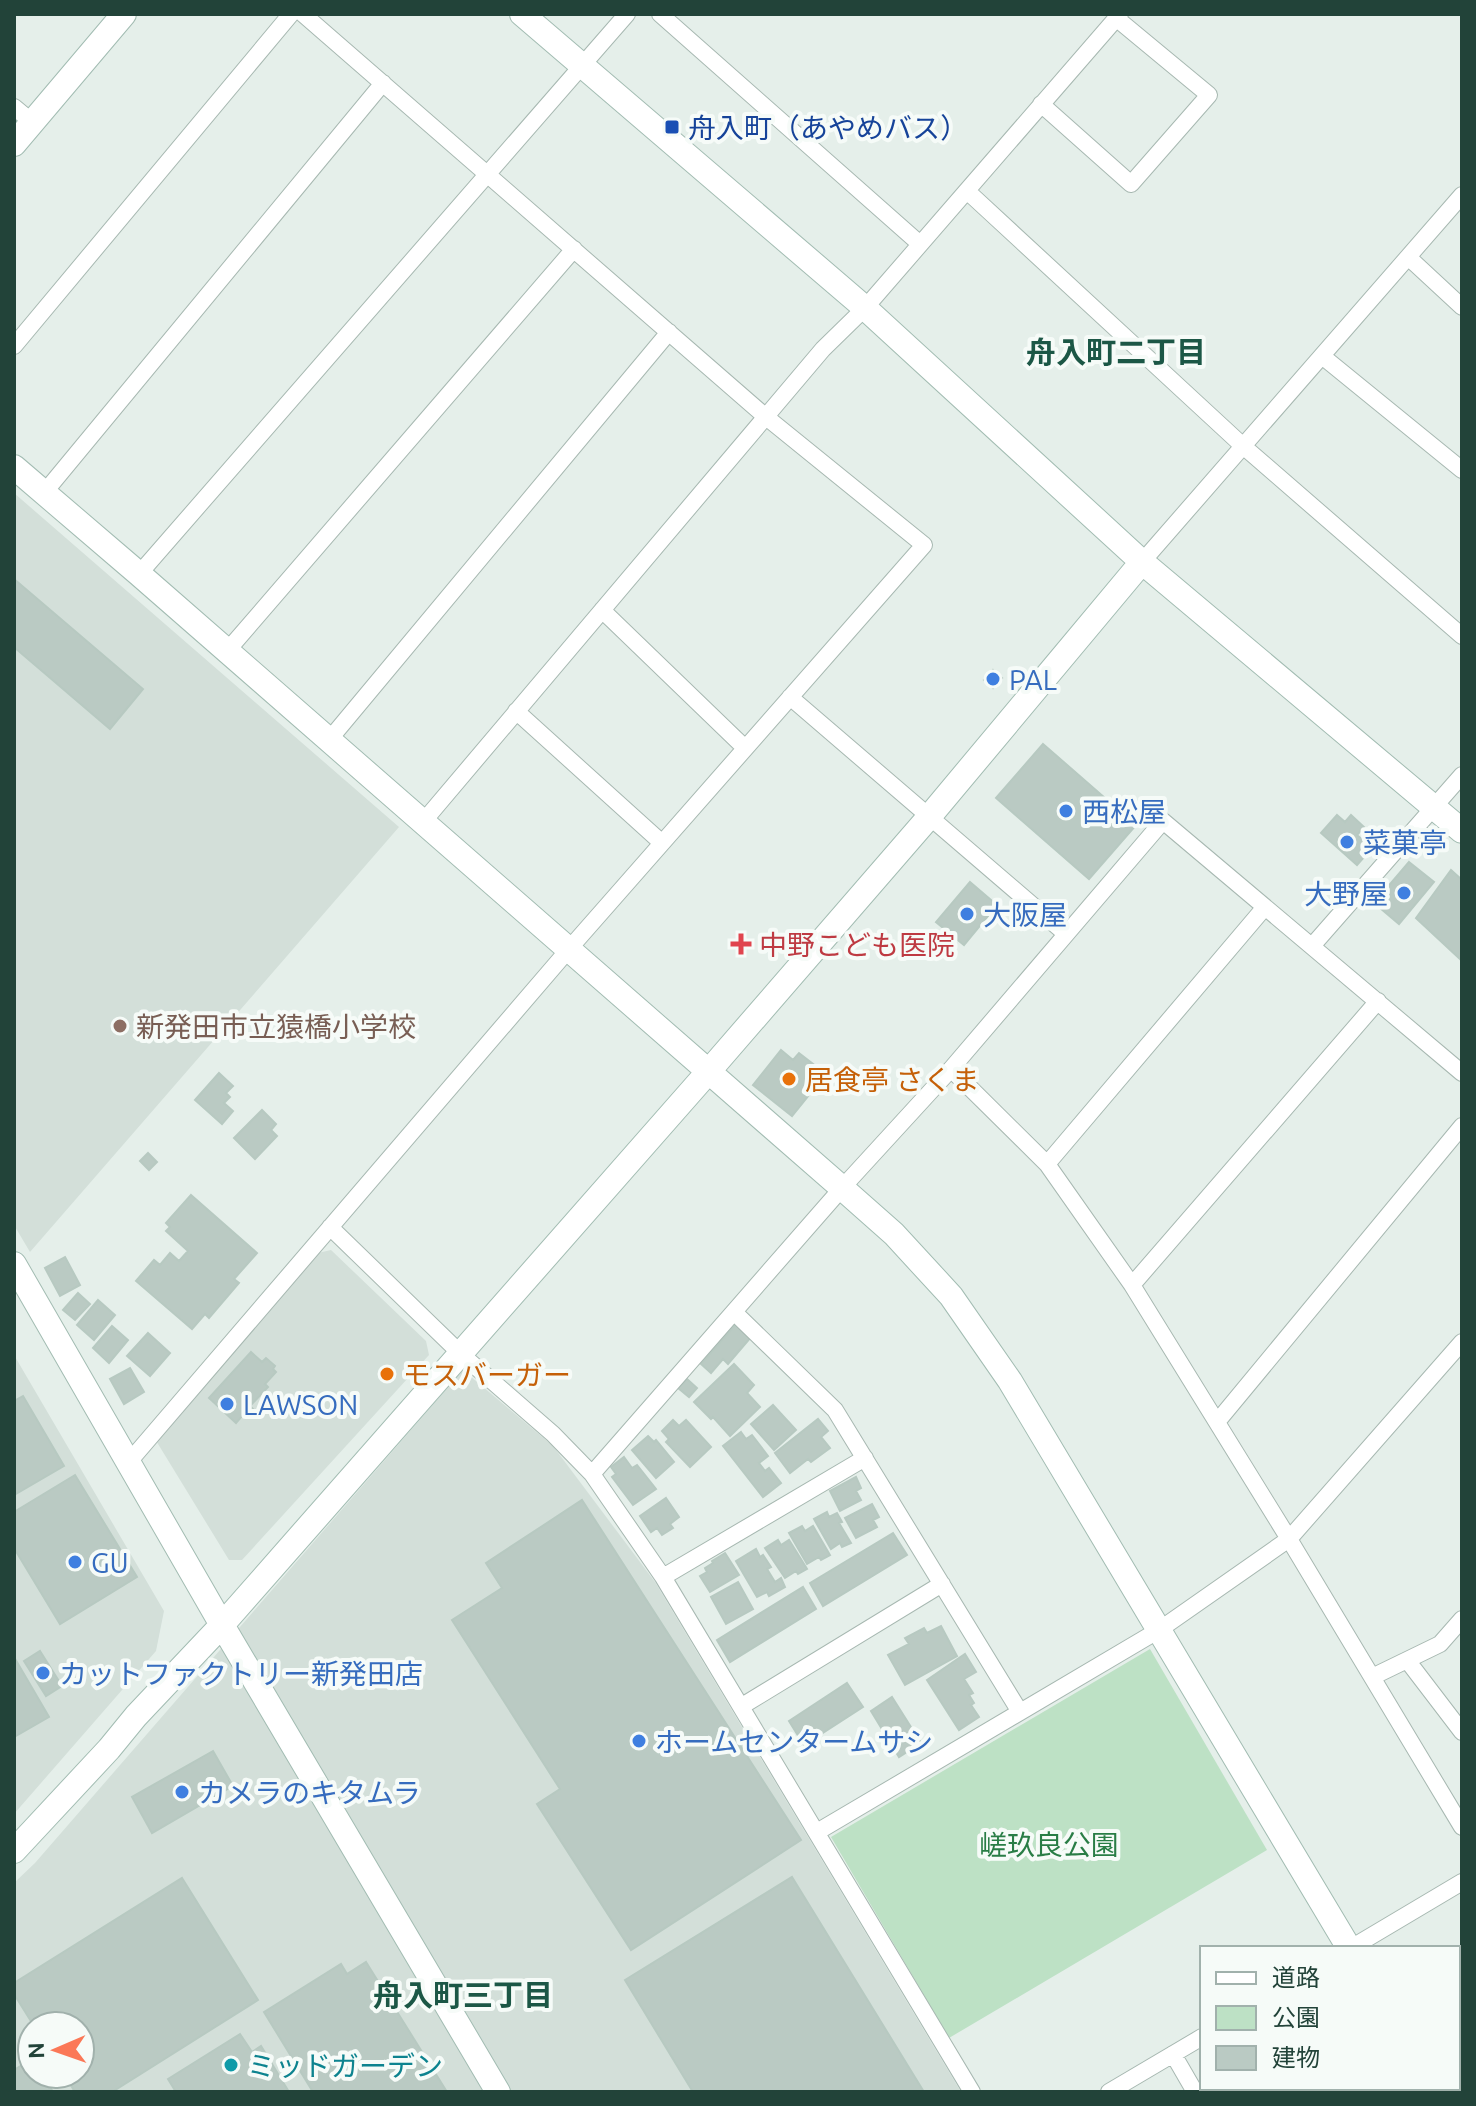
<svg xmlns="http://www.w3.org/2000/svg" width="1476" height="2106" font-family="Ubuntu,'Noto Sans JP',sans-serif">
<rect width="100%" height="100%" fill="#e5efea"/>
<path fill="#d3dfd9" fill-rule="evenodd" d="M14,493L399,827L30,1252L14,1225Z
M331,1250L426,1341L429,1355L242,1560H229L155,1439L318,1253Z
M14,1355L164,1611L156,1651L14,1814Z
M463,1370L553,1446L655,1582L961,2092H14V1883L35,1863ZM32,2026H80V2074H32Z"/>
<path fill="#bde1c5" d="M1150,1649L1267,1850L949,2038L831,1837Z"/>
<path fill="#bacac3" stroke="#b7c9c1" stroke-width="2" d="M14,579L143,689L110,729L14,647Z
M993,670L1002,678L993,688L984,680Z
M1043,744L1136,825L1089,879L996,798Z
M1337,815L1345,822L1351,815L1364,827L1357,835L1372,848L1357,865L1321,833Z
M1409,862L1434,882L1399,924L1374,903Z
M1451,870L1462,880V961L1416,918Z
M970,882L997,905L964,945L936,922Z
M781,1050L793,1060L799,1053L826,1074L792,1116L753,1085Z
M219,1073L233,1086L226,1093L230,1097L224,1103L233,1111L222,1124L195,1100Z
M262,1110L276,1124L271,1130L277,1136L255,1159L234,1138Z
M148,1153L157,1162L149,1170L140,1161Z
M191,1195L257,1253L234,1279L239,1283L209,1318L205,1314L192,1329L136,1281L154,1260L160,1265L170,1253L179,1261L188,1251L166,1231L170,1227L166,1223Z
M65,1257L80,1285L60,1296L45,1268Z
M78,1293L90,1304L75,1320L63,1310Z
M98,1300L115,1315L94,1340L77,1325Z
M736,1324L751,1337L728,1364L723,1359L711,1373L701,1364Z
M112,1326L128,1340L109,1363L93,1348Z
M148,1333L170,1353L150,1376L127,1356Z
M251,1352L262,1362L266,1358L275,1366L273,1369L276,1372L265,1384L268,1387L250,1406L253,1409L245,1418L242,1416L236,1423L209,1398Z
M734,1364L754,1385L747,1393L760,1407L730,1436L713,1417L711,1419L694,1402Z
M130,1368L144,1392L124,1404L110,1379Z
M687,1379L697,1388L689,1397L678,1388Z
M23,1396L64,1466L14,1495V1401Z
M773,1405L796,1430L774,1450L751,1424Z
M818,1419L828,1431L821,1437L830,1448L811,1462L808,1459L790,1473L775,1453Z
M673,1420L679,1426L686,1420L711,1447L690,1467L666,1442L669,1439L662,1431Z
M741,1432L746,1439L752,1435L768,1456L759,1463L765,1471L769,1468L781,1483L763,1497L723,1446Z
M648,1436L654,1442L656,1440L674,1462L656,1478L632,1450Z
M624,1457L632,1468L637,1465L656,1489L633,1505L612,1477L616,1474L611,1467Z
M75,1475L137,1577L60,1624L14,1548V1512Z
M856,1477L861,1488L856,1491L861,1500L840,1511L830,1491Z
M666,1498L679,1517L670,1524L673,1528L662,1535L657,1528L651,1532L640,1516Z
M582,1500L801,1840L631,1950L537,1804L560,1789L452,1620L502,1588L486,1563Z
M872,1504L879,1517L873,1520L877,1527L856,1538L845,1518Z
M827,1512L829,1517L837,1513L842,1522L839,1523L851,1543L842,1547L840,1543L831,1549L814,1519Z
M802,1526L805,1531L813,1526L830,1555L821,1560L819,1557L807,1564L789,1533Z
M893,1533L907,1555L823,1606L810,1583Z
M778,1540L781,1545L789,1540L807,1569L798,1574L796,1571L785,1578L765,1548Z
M756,1549L760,1557L763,1555L771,1567L767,1569L775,1582L781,1578L785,1587L769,1596L767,1592L757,1597L736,1561Z
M725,1553L739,1575L710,1592L700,1576L707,1572L705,1568L713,1563L712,1561Z
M738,1582L753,1609L726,1624L711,1597Z
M803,1587L816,1609L730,1662L717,1640Z
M941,1626L957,1656L905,1685L888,1655L909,1644L905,1638L924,1628L927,1633Z
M40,1651L62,1686L46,1696L24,1661Z
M965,1654L976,1672L964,1679L973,1693L969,1695L974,1703L971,1705L979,1717L959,1730L927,1680Z
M14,1657L49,1717L14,1737Z
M847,1683L863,1707L804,1745L789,1721Z
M892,1697L921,1743L899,1757L871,1711Z
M213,1751L233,1786L152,1833L132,1797Z
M792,1877L924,2092H693L625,1980Z
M182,1878L258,2000L112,2092H75L64,2074H80V2026H34L14,1994V1983Z
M366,1962L447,2092H313L264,2012L341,1964L347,1974Z
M240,2034L252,2052L261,2046L289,2092H176L168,2079Z
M32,2059V2074H42L53,2092H15L14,2070Z
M1304,2088H1340L1342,2092H1298Z"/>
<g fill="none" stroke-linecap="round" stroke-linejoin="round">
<g stroke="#a7b8b1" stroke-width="18">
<path id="street" d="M660,14L920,244
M1041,104L1131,184L1209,95L1116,18
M14,107L32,122
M967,191L1243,446L1462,636
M1408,257L1462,307
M14,346L291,14
M1322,356L1462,470
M44,493L383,83
M1142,562L1462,195
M139,574L627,14
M602,610L745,748
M227,651L574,249
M790,697L1066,934
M516,711L662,843
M329,740L669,332
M423,822L823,349L865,308L1120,14
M1312,946L1462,775
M951,1069L1047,1164L1132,1285L1289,1539L1462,1827
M1047,1164L1265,907
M330,1227L461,1354L553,1434L592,1474L663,1577L972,2092
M1132,1285L1378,1001
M734,1312L835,1410L1020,1712
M1217,1422L1462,1126
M128,1463L569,949L924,545L766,417L303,14
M592,1474L842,1188L951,1069L1163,821L1462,1073
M663,1577L865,1458
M1407,1660L1462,1732
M1372,1677L1440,1644L1462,1619
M742,1706L942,1584
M817,1832L1159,1630L1289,1539L1462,1342
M1351,1948L1462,1882
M1173,2054L1195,2092
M1109,2092L1202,2037"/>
</g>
<g stroke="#a2bcb2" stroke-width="26">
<path id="secondary" d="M522,14L865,308L1142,562L1462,831
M14,144L124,14
M14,467L139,574L842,1188L894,1234L951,1296L1010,1381L1349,1948
M14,1264L222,1625L498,2092
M14,1851L109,1749L136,1716L222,1625L709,1071L929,817L1142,562
M1458,2088L1462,2092"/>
</g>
<use href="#street" stroke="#fff" stroke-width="16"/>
<use href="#secondary" stroke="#fff" stroke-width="24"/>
</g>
<rect fill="#1a4fb4" stroke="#f6fbf8" stroke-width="3" x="664" y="119" width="16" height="16" rx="4"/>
<g fill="#3f7fe0" stroke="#f6fbf8" stroke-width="3">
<circle cx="993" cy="679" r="8"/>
<circle cx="1066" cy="811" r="8"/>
<circle cx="1347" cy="842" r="8"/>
<circle cx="1404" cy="893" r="8"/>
<circle cx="967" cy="914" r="8"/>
<circle cx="227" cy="1404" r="8"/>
<circle cx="75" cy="1562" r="8"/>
<circle cx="43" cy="1673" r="8"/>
<circle cx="639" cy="1741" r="8"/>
<circle cx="182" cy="1792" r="8"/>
</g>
<path fill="#e0444e" stroke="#f6fbf8" stroke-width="3" d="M737 932h8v8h8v8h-8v8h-8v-8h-8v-8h8z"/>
<circle fill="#8d6e63" stroke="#f6fbf8" stroke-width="3" cx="120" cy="1026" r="8"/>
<g fill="#e8710a" stroke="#f6fbf8" stroke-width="3">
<circle cx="789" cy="1079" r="8"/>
<circle cx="387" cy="1374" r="8"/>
</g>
<circle fill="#0f9aa8" stroke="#f6fbf8" stroke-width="3" cx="231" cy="2065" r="8"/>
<g text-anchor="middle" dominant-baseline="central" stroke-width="8" stroke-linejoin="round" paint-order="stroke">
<g font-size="28" fill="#164399" stroke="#f6fbf8" text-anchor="start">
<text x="688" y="127">舟入町（あやめバス）</text>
</g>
<g font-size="28" fill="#366cbe" stroke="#f6fbf8" text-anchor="start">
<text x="1009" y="679">PAL</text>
<text x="1082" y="811">西松屋</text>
<text x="1363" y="842">菜菓亭</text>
<text x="1388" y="893" text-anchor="end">大野屋</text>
<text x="983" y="914">大阪屋</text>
<text x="243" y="1404">LAWSON</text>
<text x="91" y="1562">GU</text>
<text x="59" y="1673">カットファクトリー新発田店</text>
<text x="655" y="1741">ホームセンタームサシ</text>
<text x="198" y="1792">カメラのキタムラ</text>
</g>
<g font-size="28" fill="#be3a42" stroke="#f6fbf8" text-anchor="start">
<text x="759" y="944">中野こども医院</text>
</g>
<g font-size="28" fill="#785e54" stroke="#f6fbf8" text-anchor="start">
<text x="136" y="1026">新発田市立猿橋小学校</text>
</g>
<g font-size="28" fill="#c56008" stroke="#f6fbf8" text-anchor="start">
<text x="805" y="1079">居食亭 さくま</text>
<text x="403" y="1374">モスバーガー</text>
</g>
<g font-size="28" fill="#297d46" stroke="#f6fbf8">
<text x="1049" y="1844">嵯玖良公園</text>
</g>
<g font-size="28" fill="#0d838f" stroke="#f6fbf8" text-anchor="start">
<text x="247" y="2065">ミッドガーデン</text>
</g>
<g font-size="30" font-weight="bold" fill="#1c5746" stroke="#f6fbf8">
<text x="1116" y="352">舟入町二丁目</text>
<text x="463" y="1995">舟入町三丁目</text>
</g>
</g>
<rect width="1476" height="2106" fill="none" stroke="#224339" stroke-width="32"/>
<rect x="1200" y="1946" width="260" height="144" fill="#f6fbf8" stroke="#a1b1ac" stroke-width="2"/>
<rect x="1216" y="1972" width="40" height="12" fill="#ffffff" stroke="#a1b1ac" stroke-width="2"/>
<text x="1272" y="1986" font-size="24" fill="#224339">道路</text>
<rect x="1216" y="2006" width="40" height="24" fill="#bde1c5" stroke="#a1b1ac" stroke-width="2"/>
<text x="1272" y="2026" font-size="24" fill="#224339">公園</text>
<rect x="1216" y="2046" width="40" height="24" fill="#bacac3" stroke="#a1b1ac" stroke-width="2"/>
<text x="1272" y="2066" font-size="24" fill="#224339">建物</text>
<g transform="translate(56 2050) rotate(268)"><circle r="38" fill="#f6fbf8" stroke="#a1b1ac" stroke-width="2"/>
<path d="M0-6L14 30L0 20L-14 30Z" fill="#fb7857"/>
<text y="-12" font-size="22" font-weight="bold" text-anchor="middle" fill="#224339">N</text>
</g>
</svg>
